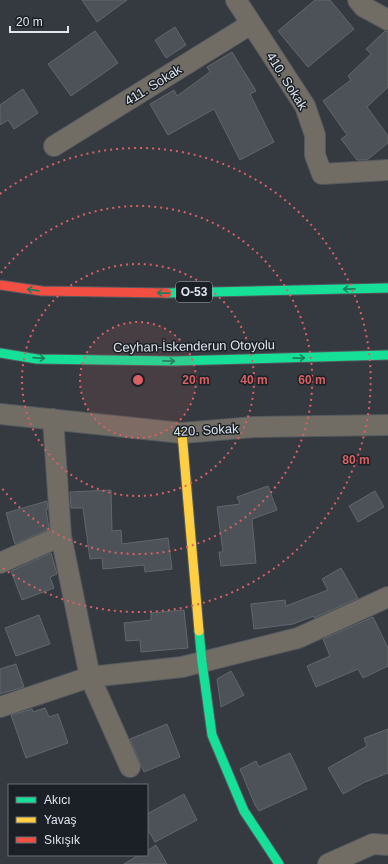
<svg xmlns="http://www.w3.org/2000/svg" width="388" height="864" font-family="Arial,sans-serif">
<rect width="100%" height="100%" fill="#343a40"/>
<path fill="#4c5257" stroke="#62676d" d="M82,0H127L97,22Z
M315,0H330L354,29L308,67L278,31Z
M175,27L186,45L166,58L155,40Z
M95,31L118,63L71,96L48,64Z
M385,31H388V87L367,107L388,136V143L367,160H357L341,139L347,135L323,101L351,80L348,76L371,54L366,49Z
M232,52L256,91L250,94L274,142L240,160L214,109L168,135L150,104L174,90L177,96L210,72L207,67Z
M23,89L38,113L14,129L8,120L0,125V105Z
M268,486L277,510L252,519L256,563L221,566L219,552H223L217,507L240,504L237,497Z
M111,490L112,531L121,530L122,544L168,538L172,569L145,572L144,565L103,569L102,558L90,559L83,508H71L70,492Z
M375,491L384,507L358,522L349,506Z
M47,501L48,509H46L49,529L15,544L6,513Z
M51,553L57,574L50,577L54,588L22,600L11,571Z
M341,568L358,598L314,618V616L293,624L254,629L251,604L285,600L286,606L328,590L322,579Z
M184,610L188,648L141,652L140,640L126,641L124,623L151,620V613Z
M39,615L50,644L16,656L5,628Z
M373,617L388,648V666L363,678L358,669L316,687L307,666L330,656L323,639Z
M16,664L24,687L0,694V669Z
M231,671L244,695L221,707L217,679Z
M45,708L49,717L58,714L68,743L26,758L11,715L32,709L33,712Z
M167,724L180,757L144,772L130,739Z
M388,729V773L365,782L343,794L328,768L367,746L364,738Z
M290,753L307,789L259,811L255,805L240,769L256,761L259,767Z
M184,794L197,820L155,842L147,828V814Z
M156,845L167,864H124L139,855H147V851Z"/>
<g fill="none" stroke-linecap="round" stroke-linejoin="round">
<g stroke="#54595e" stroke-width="22">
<path id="street" d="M236,0L305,106L315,135V155L322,174L388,170
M358,0L364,7L388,20
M54,146L251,24
M0,414L182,433L254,427L388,425
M53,419L61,536L90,677L130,767
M0,563L61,536
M0,707L90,677L182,667L298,638L388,597
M328,864L373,844L388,845"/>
</g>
<g stroke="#54595e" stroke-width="11">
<path id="fast" d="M167,293L388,288
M0,353L37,359L174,361L388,355
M199,631L202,662L212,735L244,811L279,864"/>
</g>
<g stroke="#54595e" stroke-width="11">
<path id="slow" d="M182,433L199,631"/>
</g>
<g stroke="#54595e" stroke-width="11">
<path id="jam" d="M0,285L42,291L167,293"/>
</g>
<use href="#street" stroke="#716d65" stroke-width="20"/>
<use href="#fast" stroke="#16e098" stroke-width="9"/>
<use href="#slow" stroke="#ffcf43" stroke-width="9"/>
<use href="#jam" stroke="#f24e42" stroke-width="9"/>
</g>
<defs><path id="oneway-shaft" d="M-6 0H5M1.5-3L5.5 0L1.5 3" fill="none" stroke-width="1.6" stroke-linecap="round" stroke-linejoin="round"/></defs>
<g stroke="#18805f">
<use href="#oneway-shaft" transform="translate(349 289) rotate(179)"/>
<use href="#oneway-shaft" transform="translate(33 290) rotate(-172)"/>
<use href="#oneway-shaft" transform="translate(163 293) rotate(-179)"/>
<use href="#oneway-shaft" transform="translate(39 358) rotate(4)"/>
<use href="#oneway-shaft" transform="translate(299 358) rotate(-1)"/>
<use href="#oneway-shaft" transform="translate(169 361) rotate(1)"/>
</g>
<circle cx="138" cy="380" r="58" fill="#d96163" fill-opacity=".12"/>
<g fill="none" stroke="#d96163" stroke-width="2" stroke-dasharray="2 4">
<circle cx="138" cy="380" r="58"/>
<circle cx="138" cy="380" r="116"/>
<path d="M1 273A174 174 0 1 1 1 487"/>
<path d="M0 194A232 232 0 1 1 0 566"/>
</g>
<g text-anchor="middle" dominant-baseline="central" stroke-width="3" stroke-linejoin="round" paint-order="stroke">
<rect fill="#1b2026" stroke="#a4aab2" stroke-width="1" x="176" y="282" width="36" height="20" rx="3"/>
<g font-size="12" font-weight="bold" fill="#dfe5ee">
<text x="194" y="292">O-53</text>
</g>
<g font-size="13" fill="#dfe5ee" stroke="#1b2026">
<text transform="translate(287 81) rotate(58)">410. Sokak</text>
<text transform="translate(153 85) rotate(-32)">411. Sokak</text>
<text transform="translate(194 346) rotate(-1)">Ceyhan-İskenderun Otoyolu</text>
<text transform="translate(206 430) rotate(-3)">420. Sokak</text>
</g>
</g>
<circle cx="138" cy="380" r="6" fill="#d96163" stroke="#1b2026" stroke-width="2"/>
<g font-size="12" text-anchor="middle" font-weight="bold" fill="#d96163" stroke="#1b2026" stroke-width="3" stroke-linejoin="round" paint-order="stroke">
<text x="196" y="384">20 m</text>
<text x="254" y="384">40 m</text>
<text x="312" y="384">60 m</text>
<text x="356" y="464">80 m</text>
</g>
<rect x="8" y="784" width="140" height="72" fill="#1b2026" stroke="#696f76"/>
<rect x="16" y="797" width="20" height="6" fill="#16e098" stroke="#696f76"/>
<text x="44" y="804" font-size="12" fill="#dfe5ee">Akıcı</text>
<rect x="16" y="817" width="20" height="6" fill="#ffcf43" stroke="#696f76"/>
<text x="44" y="824" font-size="12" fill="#dfe5ee">Yavaş</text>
<rect x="16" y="837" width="20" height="6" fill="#f24e42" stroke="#696f76"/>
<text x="44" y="844" font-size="12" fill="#dfe5ee">Sıkışık</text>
<path d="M10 26v6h58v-6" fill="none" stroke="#dfe5ee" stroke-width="2"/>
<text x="16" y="26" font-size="12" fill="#dfe5ee" stroke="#1b2026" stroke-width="3" paint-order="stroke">20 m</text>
</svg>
